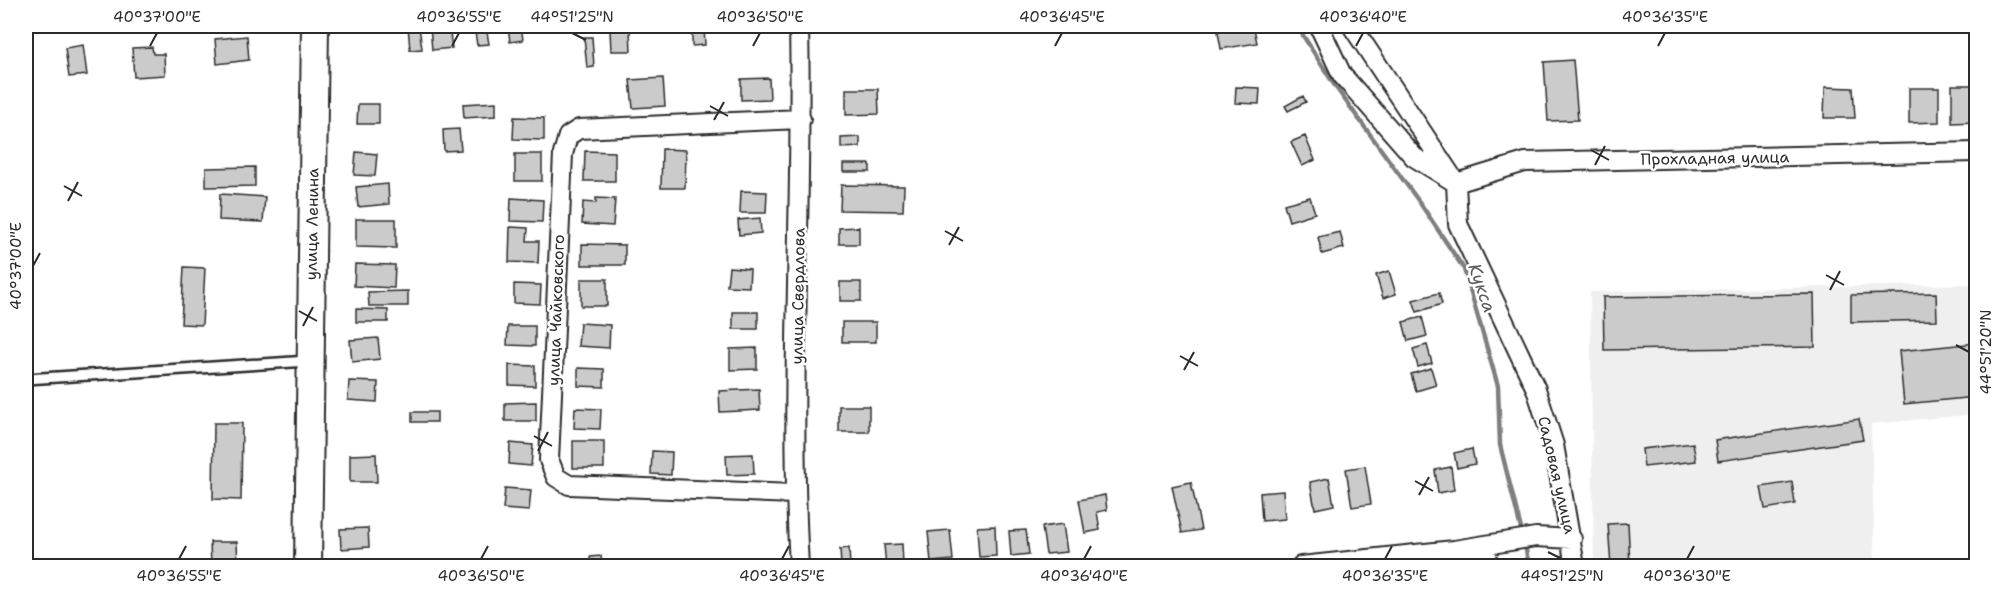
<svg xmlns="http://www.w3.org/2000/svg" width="2002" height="592" font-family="'Shantell Sans',sans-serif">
<rect width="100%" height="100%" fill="#fff"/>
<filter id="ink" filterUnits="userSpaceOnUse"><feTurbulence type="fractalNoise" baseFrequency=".0167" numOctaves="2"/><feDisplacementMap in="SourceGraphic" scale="12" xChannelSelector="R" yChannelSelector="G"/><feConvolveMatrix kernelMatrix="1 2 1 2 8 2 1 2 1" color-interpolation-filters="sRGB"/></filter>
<g filter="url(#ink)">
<path fill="#efefef" d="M1976,284V414L1871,424L1875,566H1594L1590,292Z"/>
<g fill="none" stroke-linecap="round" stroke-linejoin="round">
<path stroke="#7e7e7e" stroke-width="4.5" d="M1297,26L1337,89L1420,203L1464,269L1498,386L1500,445L1522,533
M1525,545L1529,566"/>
</g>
<path fill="#cbcbcb" stroke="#2b2b2b" stroke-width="1.5" d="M408,26H419L422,49L410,50Z
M430,26H449L452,48L432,50Z
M474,26H486L489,44L477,45Z
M508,26H521L523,40L510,42Z
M1217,26H1236L1237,30L1254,28L1257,43L1221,49Z
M704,27L705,45L692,46V28Z
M610,30H630L631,51H611Z
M247,36L249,60L217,64L215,39Z
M584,37H592L594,67L587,68Z
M83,45L87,75L69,77L65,48Z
M152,47L153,54H164L165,75L134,77L132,48Z
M1573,60L1578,120L1548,121L1544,62Z
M663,78L665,106L633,108L630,80Z
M769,78L770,99L741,100V79Z
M1952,85H1976V122L1952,123Z
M1236,87L1260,88L1259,104L1235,103Z
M1825,87L1853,88L1855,118H1824Z
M1909,88H1939V122L1909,123Z
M846,89H878L879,114L846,115Z
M1303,96L1306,102L1288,111L1285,106Z
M496,102V116L464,118L463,104Z
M358,104H379V124H357Z
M514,117L544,118V140L513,139Z
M459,129L461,150L444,151L443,130Z
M1305,136L1315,160L1302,166L1291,142Z
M860,137V147L841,148V138Z
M662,149L686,150L685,188H661Z
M585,151L615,152V181H584Z
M356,152L377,154L375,176L354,175Z
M515,154H542V181H515Z
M843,164H870V172H843Z
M255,167V186L206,187V168Z
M388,184L389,204L358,207L356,187Z
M841,185L904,186L903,211L840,210Z
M741,191L767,192L766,213H740Z
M220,194L265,197L263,222L219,220Z
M1310,197L1315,213L1289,221L1284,204Z
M511,198L543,200L542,222L510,221Z
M596,198L615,199L613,226L582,224L583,202L596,203Z
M760,218L761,233L739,235L738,220Z
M356,219H396V248L356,247Z
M510,227L528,228L527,241H539L538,263L509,262Z
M859,227V244H839V228Z
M1340,232L1344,248L1322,254L1318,237Z
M582,244L625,245V265H582Z
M355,264L395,265L394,288L354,286Z
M184,267L205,268L202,325L181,324Z
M729,267L750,269L749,287L727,286Z
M1389,271L1396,294L1383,298L1376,275Z
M581,279H607V306H581Z
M840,282H861V301H840Z
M514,284L541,285L540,304L514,303Z
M408,291V306H369L368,292Z
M1439,293L1442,304L1417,312L1413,300Z
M1936,293L1937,320L1851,322V295Z
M1814,294L1815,347L1604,350L1603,297Z
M356,309L388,310V322H356Z
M733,312H758V329H733Z
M1422,317L1427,336L1408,341L1403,322Z
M842,322H876V342H842Z
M580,323L610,325L609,348L578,346Z
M508,326H535V346L507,345Z
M378,338L380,359L352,362L350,340Z
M1976,343V397L1904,404L1899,351Z
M1427,345L1432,363L1418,367L1413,349Z
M757,348V369L730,370V349Z
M509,365L535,366V386L509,385Z
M578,368L604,369V387L578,386Z
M1431,368L1436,385L1416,391L1411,374Z
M349,381L378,382L377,402L348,400Z
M759,389L760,410L720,412L719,391Z
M536,402V421H505V403Z
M839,406H869V432H839Z
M575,408L601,409L600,429L574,428Z
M412,412H437V422H412Z
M1859,419L1863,440L1718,461L1715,440Z
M214,423H242L241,500L213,499Z
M573,441H604V468H573Z
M510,443L533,445L531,466L509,464Z
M1693,443L1696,461L1644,467L1642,449Z
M1472,449L1475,464L1457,468L1454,453Z
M652,451L672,452L671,475L651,474Z
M376,454L377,482H350V455Z
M753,454L754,474L727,475L726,455Z
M1365,466L1371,504L1352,507L1346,469Z
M1451,467L1454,490L1438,493L1435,470Z
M1329,478L1334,505L1315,509L1310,482Z
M1191,482L1201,530L1182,533L1172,486Z
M1792,482L1795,504L1765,509L1761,487Z
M505,488L531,490L529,511L503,509Z
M1283,491L1285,519L1262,521L1260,493Z
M1105,495L1107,510L1097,512L1100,530L1085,533L1079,500Z
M1628,523L1630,566H1611L1608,524Z
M1063,524L1067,552L1046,554L1042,527Z
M995,526L996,556L979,557L977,527Z
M368,528L369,547L341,549L340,529Z
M950,530L953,560L931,562L928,532Z
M1026,530L1029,554L1011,556L1009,531Z
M210,542H237L238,566H211Z
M902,544L903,566H886L884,545Z
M849,548L850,566H841L840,549Z
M601,556L602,566H591L590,557Z
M745,562V566H721V563Z"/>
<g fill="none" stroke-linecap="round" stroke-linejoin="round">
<g stroke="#2b2b2b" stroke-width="14">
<path id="lane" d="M26,379L308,361"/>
</g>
<g stroke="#2b2b2b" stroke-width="22">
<path id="street" d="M1319,26L1342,75L1414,157L1456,183L1458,224L1536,389L1554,445L1575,566
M1352,26L1456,183L1525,162L1976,152
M795,494L569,485L556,477L549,460L563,154L568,136L579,129L801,119
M1486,546L1488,566
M799,566C789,387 803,206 799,26
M1301,566L1454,550L1536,537L1572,539"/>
</g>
<g stroke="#2b2b2b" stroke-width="30">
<path id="secondary" d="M308,566L315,26"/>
</g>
<use href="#lane" stroke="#fff" stroke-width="9"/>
<use href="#street" stroke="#fff" stroke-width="18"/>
<use href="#secondary" stroke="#fff" stroke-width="26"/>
</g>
</g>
<path fill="none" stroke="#2b2b2b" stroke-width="2" d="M572,33L586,40M150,46L157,33M452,46L459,33M753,46L760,33M1055,46L1062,33M1356,46L1363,33M1658,46L1665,33M710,106L728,116M714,120L724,102M1591,150L1609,160M1595,165L1605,146M64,186L82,196M68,201L78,182M945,231L963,241M949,245L959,227M33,266L40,253M1826,275L1844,285M1830,290L1840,271M299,311L317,321M303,326L313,307M1956,345L1969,352M1180,356L1198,366M1184,370L1194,352M534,436L552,446M538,451L548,432M1415,481L1433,491M1419,495L1429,477M1548,552L1562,559M179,559L186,546M481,559L488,546M782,559L789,546M1084,559L1091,546M1385,559L1392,546M1687,559L1694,546"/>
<g text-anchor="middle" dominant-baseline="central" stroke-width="5" stroke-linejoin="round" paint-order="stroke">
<g font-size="16" fill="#2b2b2b" stroke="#fff">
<text transform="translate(1715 158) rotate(-1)">Прохладная улица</text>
<text transform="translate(312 224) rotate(-89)">улица Ленина</text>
<text transform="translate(798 296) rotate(-89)">улица Свердлова</text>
<text transform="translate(556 310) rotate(-88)">улица Чайковского</text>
<text transform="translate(1557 475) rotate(77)">Садовая улица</text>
</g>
<g font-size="18" font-style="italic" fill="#5c5c5c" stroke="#fff">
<text transform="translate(1482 288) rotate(71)">Кукса</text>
</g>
</g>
<rect width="2002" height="592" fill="none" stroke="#fff" stroke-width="66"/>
<rect x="33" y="33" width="1936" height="526" fill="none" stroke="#2b2b2b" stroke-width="2"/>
<g font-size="15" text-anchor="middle" fill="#2b2b2b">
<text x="157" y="22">40°37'00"E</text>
<text x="459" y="22">40°36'55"E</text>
<text x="572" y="22">44°51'25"N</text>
<text x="760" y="22">40°36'50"E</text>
<text x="1062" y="22">40°36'45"E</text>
<text x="1363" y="22">40°36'40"E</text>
<text x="1665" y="22">40°36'35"E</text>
<text transform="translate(16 266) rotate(-90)" y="5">40°37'00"E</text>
<text transform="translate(1986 352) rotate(-90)" y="5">44°51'20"N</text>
<text x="179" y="581">40°36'55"E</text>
<text x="481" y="581">40°36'50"E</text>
<text x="782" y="581">40°36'45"E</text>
<text x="1084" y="581">40°36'40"E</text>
<text x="1385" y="581">40°36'35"E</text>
<text x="1562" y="581">44°51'25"N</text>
<text x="1687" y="581">40°36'30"E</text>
</g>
</svg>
